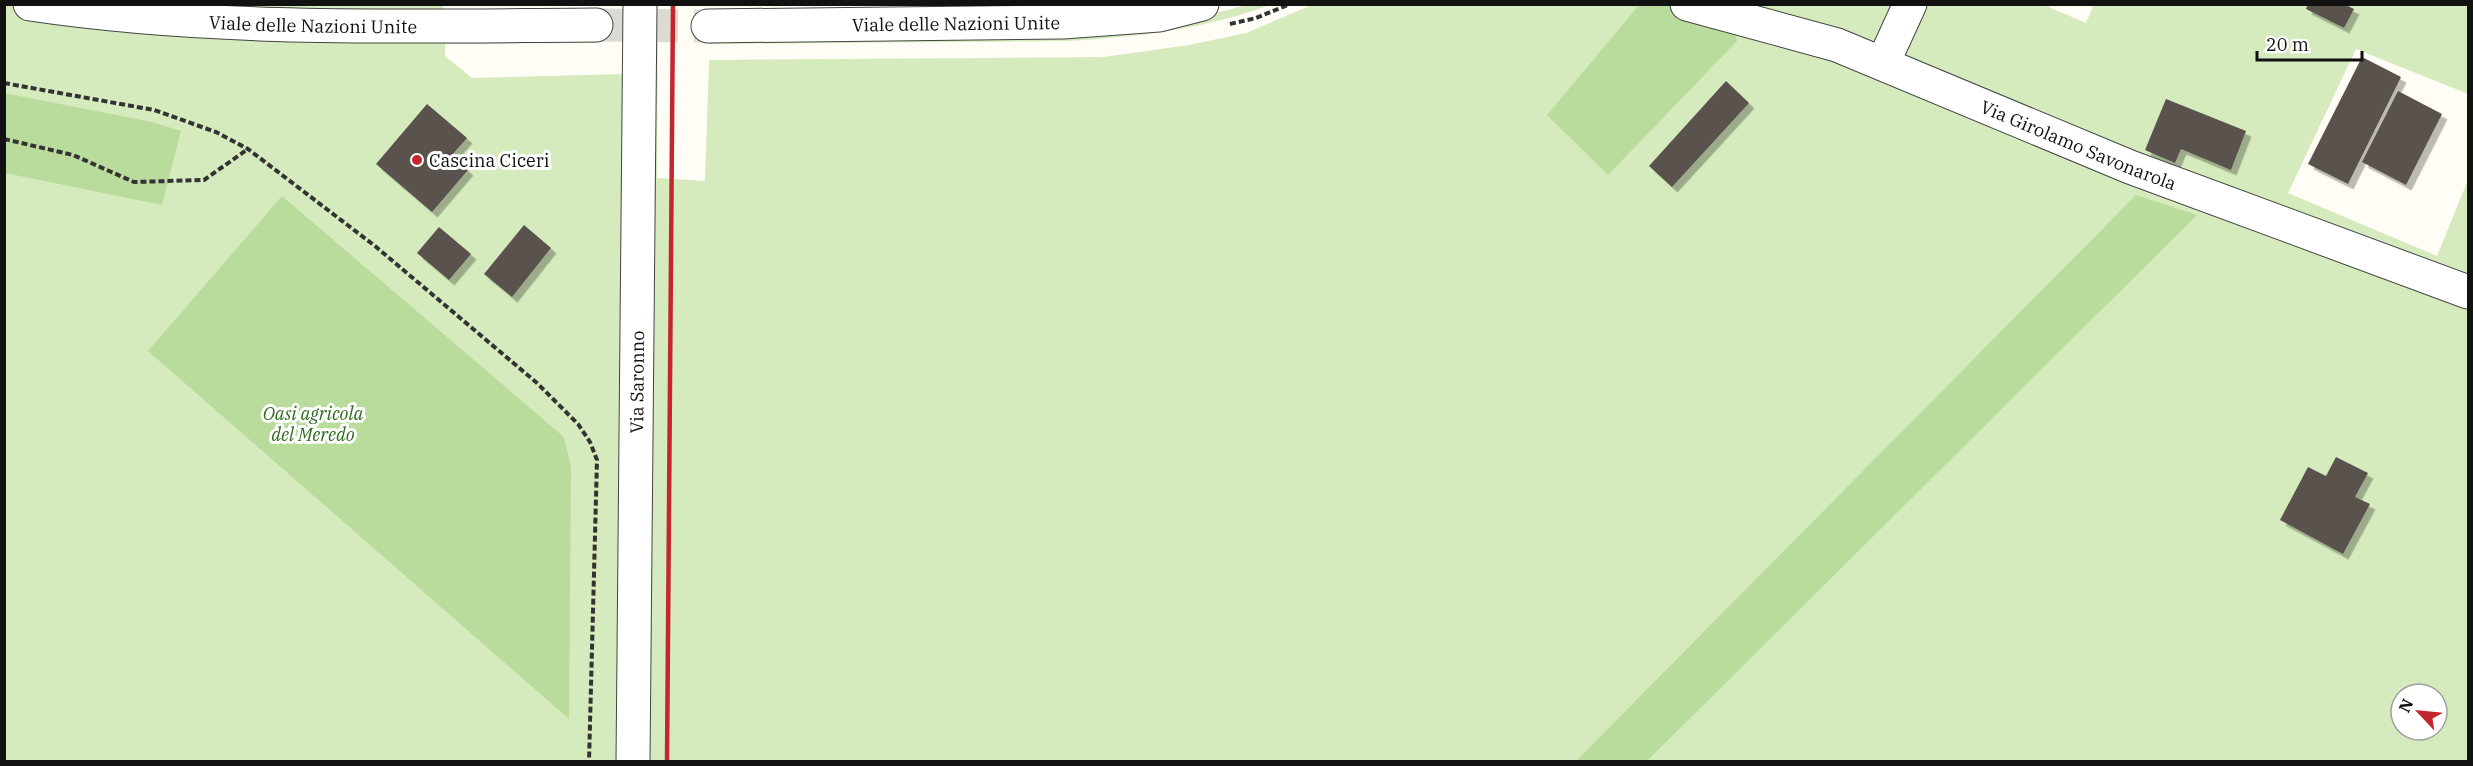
<svg xmlns="http://www.w3.org/2000/svg" width="2473" height="766" font-family="'IBM Plex Serif',serif">
<defs>
<filter id="shadow"><feDropShadow dx="5.5" dy="5.5" stdDeviation="0" flood-color="#0004"/></filter>
</defs>
<rect width="100%" height="100%" fill="#fffdf5"/>
<path fill="#d5ebbd" fill-rule="evenodd" d="M1314,4H2042L2086,23L2094,4L2468,5V94L2356,49L2288,193L2437,256L2468,180V761H5L4,5H443L444,36L596,35V43L445,44V56L472,78L627,74L653,5H658L657,178L705,181L709,60L1104,57L1189,45L1246,33ZM2401,694H2437V730H2401Z
M1247,5H1270C1204,29 1138,37 1068,41L709,44V35L1191,19Z"/>
<path fill="#b9dc9c" d="M1639,5H1683L1733,22L1737,41L1608,175L1547,115Z
M4,93L152,122L181,131L162,205L5,173Z
M2136,195L2197,215L1647,761H1576Z
M282,196L564,437L571,467L569,719L148,351Z"/>
<path fill="#5a524d" filter="url(#shadow)" d="M2308,4H2344L2354,9L2344,28L2306,9Z
M2362,57L2401,77L2348,184L2308,164Z
M1726,81L1749,103L1672,187L1649,166Z
M2398,91L2442,114L2406,185L2362,162Z
M2166,99L2246,131L2231,170L2181,149L2175,163L2145,150Z
M427,104L467,138L451,156L468,170L432,212L376,164Z
M524,225L551,248L512,297L484,274Z
M439,227L471,254L449,280L417,253Z
M2336,457L2368,473L2355,497L2370,504L2343,554L2280,520L2308,467L2326,476Z"/>
<g fill="none" stroke-linecap="round" stroke-linejoin="round">
<path stroke="#dbdad3" stroke-width="33" stroke-dasharray="33 16" stroke-linecap="butt" d="M596,25L708,26"/>
<g stroke="#444" stroke-width="35">
<g id="minor">
<path id="s1" d="M30,4C218,32 407,26 596,25"/>
<path id="s2" d="M1687,4L1837,45L2130,167L2468,292"/>
<path id="s3" d="M708,26L1063,22L1159,15L1202,4"/>
<path d="M1883,63L1910,4"/>
<path id="s4" d="M633,762L640,4"/>
</g>
</g>
<path stroke="#333" stroke-width="4" stroke-dasharray="6 3" stroke-linecap="butt" d="M1230,24L1256,18L1290,4
M4,83L154,110L216,132L248,149L375,246L537,383L578,424L590,442L597,460L589,762
M4,139L73,155L134,182L204,180L248,149"/>
<use href="#minor" stroke="#fff" stroke-width="33"/>
<path stroke="#c4262e" stroke-width="4.5" d="M667,762L673,4"/>
</g>
<circle fill="#c4262e" stroke="#fff" stroke-width="2" cx="417" cy="160" r="6"/>
<g text-anchor="middle" dominant-baseline="central" stroke-width="6" stroke-linejoin="round" paint-order="stroke">
<g font-size="18" fill="#111" stroke="#fff">
<text stroke="none"><textPath href="#s3" startOffset="248">Viale delle Nazioni Unite</textPath></text>
<text stroke="none"><textPath href="#s1" startOffset="284">Viale delle Nazioni Unite</textPath></text>
<text stroke="none"><textPath href="#s2" startOffset="417">Via Girolamo Savonarola</textPath></text>
<text stroke="none"><textPath href="#s4" startOffset="380">Via Saronno</textPath></text>
</g>
<g font-size="18" fill="#111" stroke="#fff" text-anchor="start">
<text x="429" y="160">Cascina Ciceri</text>
</g>
<g font-size="18" font-style="italic" fill="#2f6b1f" stroke="#fff">
<text x="313" y="413">Oasi agricola<tspan x="313" dy="21">del Meredo</tspan></text>
</g>
</g>
<rect width="2473" height="766" fill="none" stroke="#111111" stroke-width="12"/>
<g transform="translate(2419 712) rotate(296)"><circle r="28" fill="#ffffff" stroke="#a0a0a0" stroke-width="1.5"/>
<path d="M0-4.5L10 22L0 15L-10 22Z" fill="#c4262e"/>
<text y="-9" font-size="16" font-weight="bold" text-anchor="middle" fill="#111111">N</text>
</g>
<path d="M2257 51v9h105v-9" fill="none" stroke="#111111" stroke-width="3"/>
<text x="2266" y="51" font-size="18" fill="#111111" stroke="#ffffff" stroke-width="4.5" paint-order="stroke">20 m</text>
</svg>
